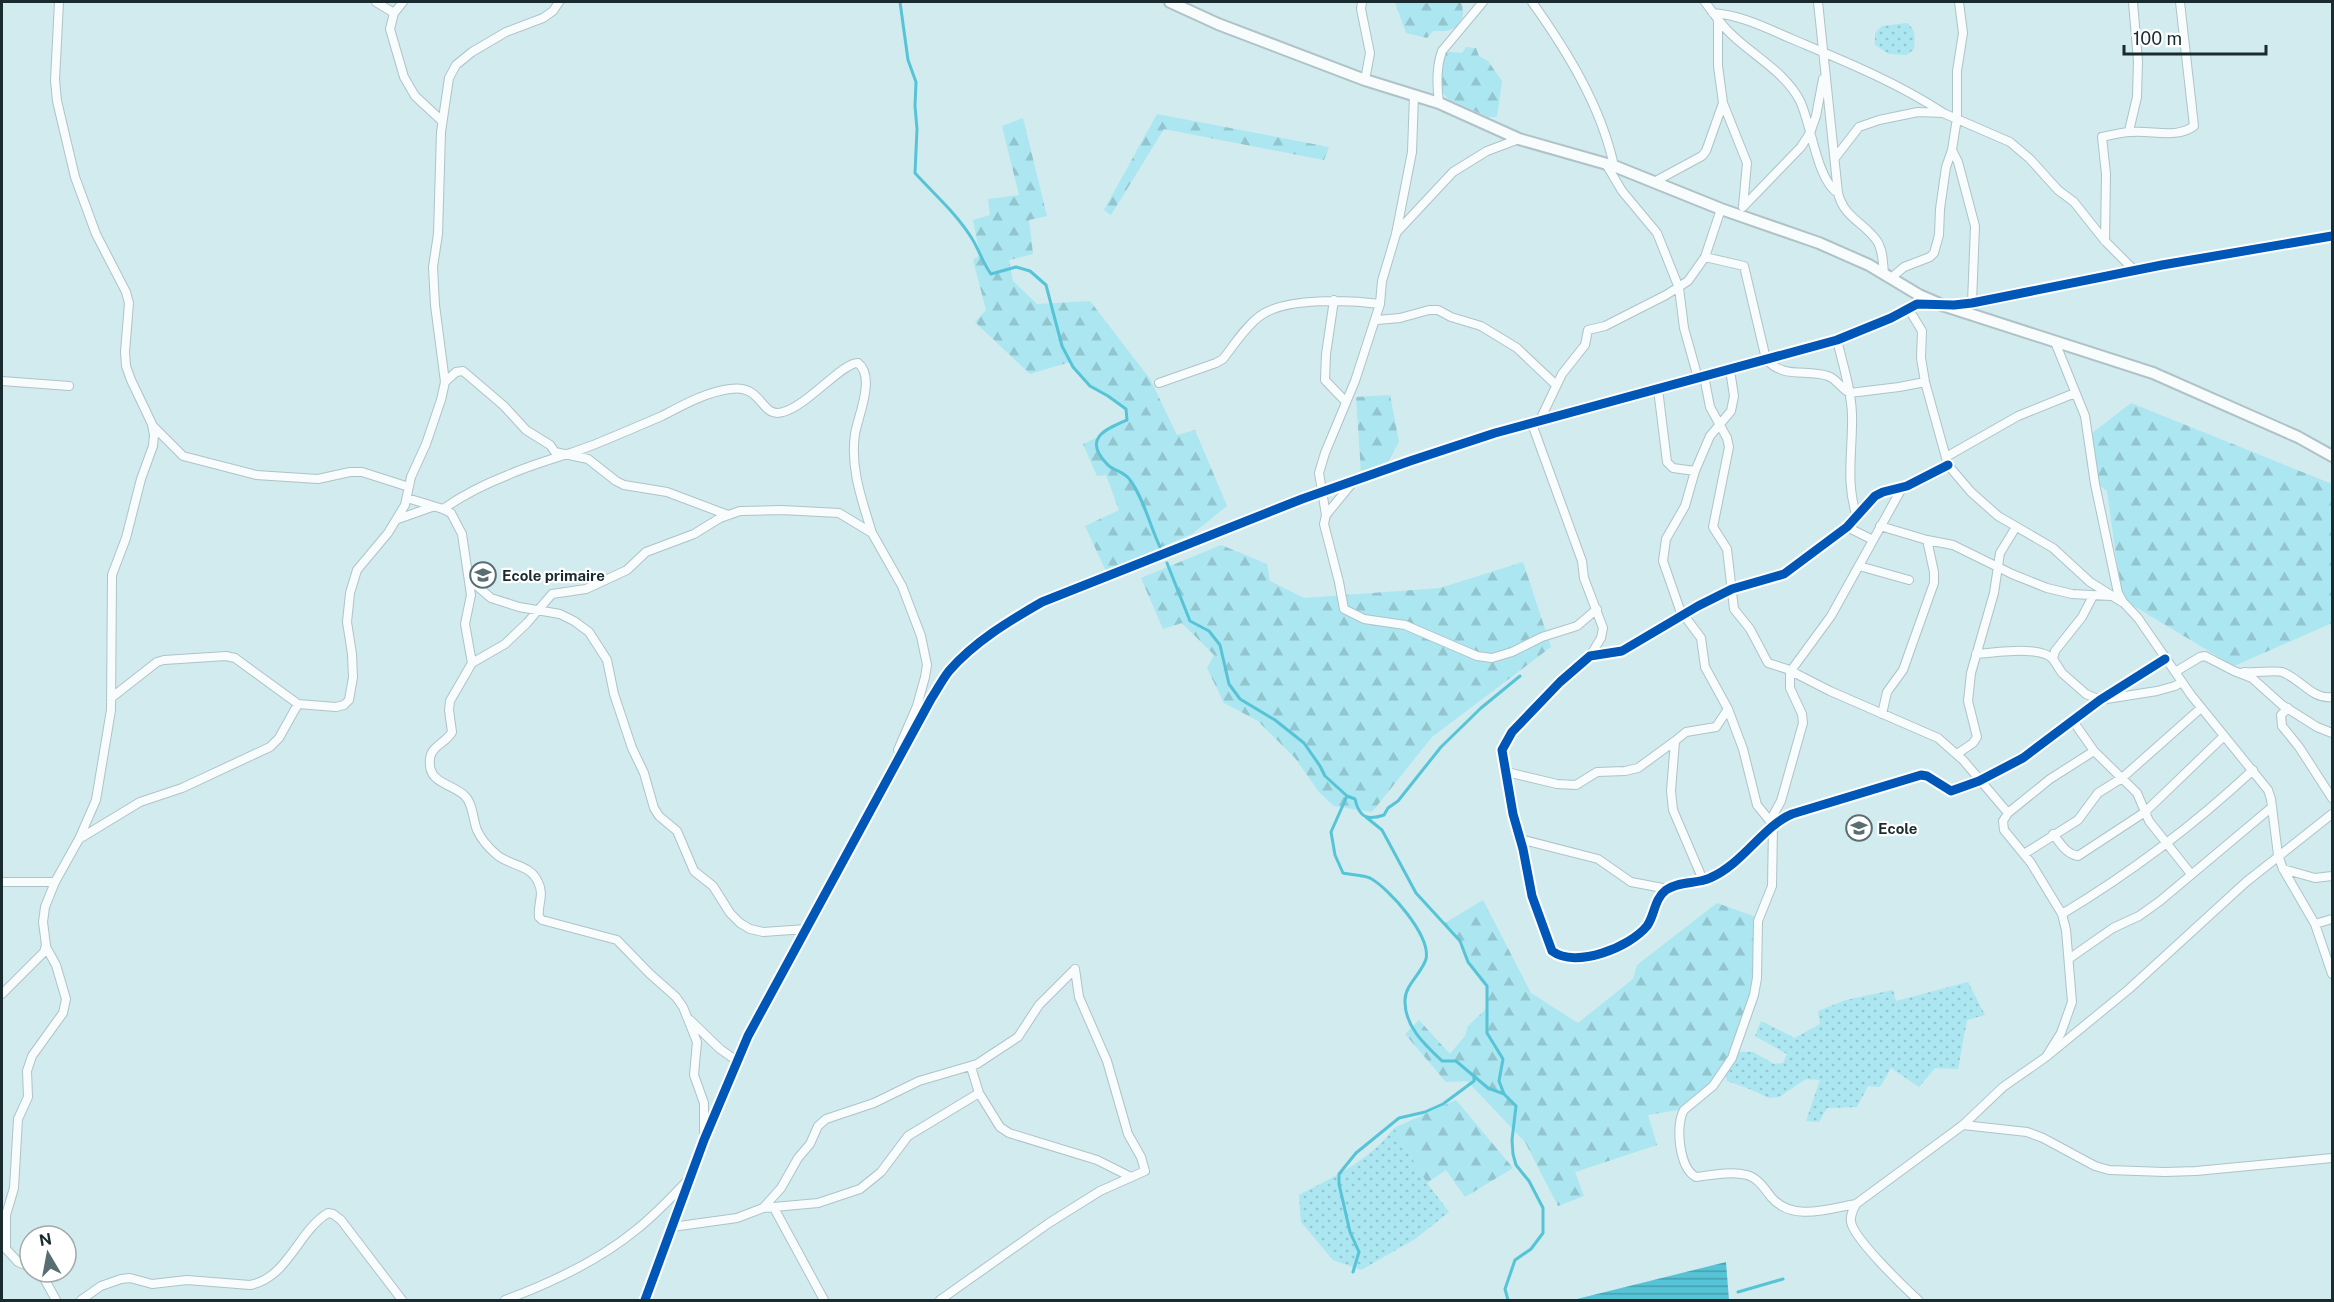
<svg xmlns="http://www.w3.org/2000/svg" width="2334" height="1302" font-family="'Public Sans',sans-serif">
<defs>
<pattern id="grass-dots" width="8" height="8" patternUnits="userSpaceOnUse" patternTransform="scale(1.5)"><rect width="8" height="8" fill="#abe6f1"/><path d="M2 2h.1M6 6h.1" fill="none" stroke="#93c5cf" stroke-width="1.8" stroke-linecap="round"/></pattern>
<pattern id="forest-firs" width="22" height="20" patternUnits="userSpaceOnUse" patternTransform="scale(1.5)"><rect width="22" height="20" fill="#abe6f1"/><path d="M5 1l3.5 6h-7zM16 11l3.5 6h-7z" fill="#93c5cf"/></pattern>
<pattern id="water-rules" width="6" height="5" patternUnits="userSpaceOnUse" patternTransform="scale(1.5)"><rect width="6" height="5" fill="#56c4d6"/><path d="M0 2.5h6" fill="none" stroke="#469fae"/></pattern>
</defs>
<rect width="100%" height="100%" fill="#d1ebef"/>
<path fill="url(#grass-dots)" d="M1907,23C1916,30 1915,38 1914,49L1907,55L1889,54L1875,45V33L1882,26Z
M1968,982L1985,1015L1967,1020L1958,1069L1935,1068L1919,1087L1891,1068L1880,1087L1868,1086L1857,1107L1827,1108L1819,1122L1806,1121L1820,1080L1806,1079L1779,1097L1769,1098L1745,1087L1727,1081L1724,1064L1732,1052H1753L1774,1064L1783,1063L1787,1054L1755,1036L1761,1021L1795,1038L1820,1024L1818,1011L1846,1000L1893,990L1896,1001Z
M1394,1128L1427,1183L1449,1212L1415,1239L1361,1270L1333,1260L1301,1222L1299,1195C1333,1177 1371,1160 1394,1128Z"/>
<path fill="url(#forest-firs)" d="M1395,2H1462L1463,15L1458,27L1446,31H1433L1427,38L1406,33Z
M1466,47L1476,48L1479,56L1488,61L1502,81L1497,117H1488L1448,99L1443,93L1439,77L1442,51L1462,53Z
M1157,114L1329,147L1324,160L1164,129L1111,215L1104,210Z
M1023,118L1047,216L1029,220L1033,254L1009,260L1013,281L1037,304L1090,301L1150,379L1177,435L1195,430L1227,506L1192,534L1106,571L1085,526L1119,510L1106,475L1097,476L1083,444L1098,437L1103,430L1127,421L1126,409C1106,394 1082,385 1070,362L1030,374L975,322L986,310L973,260L980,255L973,220L990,215L988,199L1019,195L1002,126Z
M1390,395L1399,442L1387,463L1361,473L1356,397Z
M2131,403L2332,484V623L2234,666L2122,599L2107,491L2096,483L2091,434Z
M1221,545L1267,564L1270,581L1304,598L1440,588L1523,562L1551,647L1432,737L1372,812L1334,806L1319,792L1295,758L1258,721L1224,703L1207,668L1214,655L1182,623L1163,629L1141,578Z
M1483,900L1531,993L1578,1023L1633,979L1637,965L1717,903L1756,917L1754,968L1750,1000L1741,1020L1732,1052L1717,1078L1683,1109L1648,1115L1657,1145L1575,1172L1584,1196L1558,1206L1525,1142L1467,1081L1446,1082L1405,1034L1419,1020L1450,1054L1465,1036L1468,1026L1488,1007L1487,986L1468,962L1460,941L1445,923Z
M1456,1100L1513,1168L1465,1197L1446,1170L1427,1183L1394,1128Z"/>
<path fill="url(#water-rules)" d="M1726,1262L1729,1300H1573Z"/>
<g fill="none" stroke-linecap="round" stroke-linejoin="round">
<path stroke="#56c4d6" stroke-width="3" d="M900,2L908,60L916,82L915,106L917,129L915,173C934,194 956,213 971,237C979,249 982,262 991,274L1016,267L1030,271L1046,285L1062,346L1073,367L1090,386L1108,396L1126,409L1127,420C1106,429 1082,438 1107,464C1113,471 1124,471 1130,480C1144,499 1150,526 1160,547
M1167,563L1190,621L1209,631L1220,645L1229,684L1240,699L1275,720L1304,743L1320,766L1325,776L1347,796L1331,832L1335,855L1343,873C1352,875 1363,875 1370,878C1390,889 1431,936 1426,959C1422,973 1405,985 1405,1000C1404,1026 1425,1045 1442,1061H1456L1488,1088L1504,1094L1516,1106L1512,1140L1513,1154L1516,1165L1529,1181L1543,1208V1233L1531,1249L1515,1260L1505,1289L1508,1300
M1347,796L1355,799C1359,817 1367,821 1384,815L1388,808L1398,801L1441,747L1481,708L1520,676
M1366,817L1382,830L1416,893L1460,941L1468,962L1487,986V1033L1503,1059L1499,1081L1504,1094
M1353,1272L1359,1252L1350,1232L1339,1184V1174L1356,1153L1399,1118L1425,1112L1443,1104L1474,1081V1075
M1738,1292L1783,1279"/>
<g stroke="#afc3c7" stroke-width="10">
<path id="street" d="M376,2L394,13
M403,2L394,13L390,29L404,77L415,96L442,121
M1362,2L1361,9L1370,53L1365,80
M1532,2C1567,51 1601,106 1614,166
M1705,2C1712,11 1719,22 1728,31C1750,54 1785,71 1800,101C1811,123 1817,181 1838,193
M1818,2L1838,193C1844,218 1864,222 1877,241C1883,250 1883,263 1884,274
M1959,2L1963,33L1957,71V118L1952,150L1958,162L1975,226L1972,303
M1713,13C1741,15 1766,28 1792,39C1844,61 1894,81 1942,112
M1718,20V66L1723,103L1747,163L1743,206
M1414,95L1412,152L1396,234L1382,281L1380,304L1355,381L1325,453L1319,473L1326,515L1324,524L1339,582L1344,609L1364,619L1405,625L1477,656L1492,658L1512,652L1542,637L1577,626L1597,609
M1439,103C1437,85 1436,68 1442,51L1483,2
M2129,131L2137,97L2138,61L2133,2
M1835,158L1859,127L1879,120L1918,112L1943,113L2010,142L2030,159L2058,190L2074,202L2105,241L2134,270
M1606,164L1622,191L1657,233L1679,288L1684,328L1698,378
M1654,182L1702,156L1706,151L1723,103
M1743,207L1801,147L1810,133L1816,116L1823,79
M1396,233L1453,172L1487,151L1519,139
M2105,241L2106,174L2102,137C2111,135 2123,132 2131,132C2152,130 2177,139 2194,126L2180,2
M1705,257L1744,266L1766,359C1783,379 1805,369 1828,376C1837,379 1841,389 1850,393L1899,387L1925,382
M1891,278L1904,267L1930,257L1934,253L1939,235L1940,209L1946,167L1952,150
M1334,300L1326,354L1325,380L1346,402
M1908,308L1922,331L1921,358L1925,382L1948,465L1971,492L1998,516L2053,548L2090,582L2122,602
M1377,320L1400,318L1429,310H1438L1451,317L1481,326L1517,348L1556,385
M1837,340C1843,365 1851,389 1852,414C1853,450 1845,482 1857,517
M2055,342L2085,416L2095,484L2118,593L2123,602L2138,618L2191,695L2268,790L2271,799L2278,855L2283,869L2315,924L2332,974
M1730,370L1734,396L1731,411L1710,436L1695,471L1685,506L1666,539L1663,561L1680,610L1701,638L1705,667L1728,709L1743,749L1757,805L1770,821
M1704,376L1710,407L1727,438L1729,447L1713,527L1727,549L1734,609L1750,629L1768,663L1787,669L1830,691L1938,738L1963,760L2008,813L2003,821L2004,830L2031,863L2062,914L2066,930L2072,1002L2061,1033L2046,1057
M2,381L69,386
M445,382L456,372L463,371L504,406L526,430L550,445L555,452L588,459L616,481L624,485L667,492L728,515
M1159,383L1216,363L1223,359C1234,345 1246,326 1260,316C1285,297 1351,300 1380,304
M1658,389L1667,462L1673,468L1695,471
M1539,422L1562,374L1585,345L1588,330L1605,326L1666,295L1688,281L1705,257L1721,209
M1532,424L1582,561L1584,578L1603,628L1601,638L1590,656
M153,426L183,456L256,475L318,479L350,472H362L409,487
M1946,457L2018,416L2075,393
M1948,465L1907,486L1883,492L1875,496L1847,527L1784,574L1732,589L1698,606L1622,651L1590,656L1560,682L1512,732L1502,750L1513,814L1523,849L1532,896L1552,951C1576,969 1630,947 1647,926C1655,915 1654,899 1666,890C1678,881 1697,884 1710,878C1743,864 1763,826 1792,814L1921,775L1927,776L1951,791L1979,781L2023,758L2100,700L2165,659
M407,498L443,509L451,513L462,534L471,595L465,624L472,663L450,701L449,710L452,732C446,743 431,746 430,759C427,784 452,783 465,796C473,804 473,820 477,830C481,839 490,849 497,855C510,866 530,864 538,882C545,895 537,905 539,917L542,920L617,940L650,974L676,997L683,1007L697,1042L694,1075L704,1103V1133
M443,509C463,495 485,484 508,475C537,462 569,455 598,443C620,434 641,425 662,416C683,405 706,392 730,389C764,384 760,419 783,412C807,406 843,362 858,363C876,377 858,416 855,434C850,469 862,500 872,533
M1326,515L1353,482
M398,519L432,507
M1880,526L1927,540L1953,545L2012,574L2047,588L2072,594L2111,596
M1847,527L1873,540
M1859,566L1909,580
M470,580L491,598L519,607L560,614L574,621L589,632L607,660L614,694L632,748L644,773L654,808L659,816L677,831L694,871L713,886L730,913L740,923L750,929L763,932L806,929
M2093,596L2082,617L2055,651L2053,659L2062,673L2086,694L2100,700L2157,691L2175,686L2182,682
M1976,654C1996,653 2039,645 2053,659
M472,663L505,644L527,623L552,594L586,589L627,570L646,552L694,534L720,518L740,511L782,510L839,513L872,533L902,586L921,636L927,665L925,677L917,706L898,750
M2175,672L2200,657L2205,656L2234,671L2252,678L2282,705L2317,727L2332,733
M2244,672C2253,673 2276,670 2282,672C2300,678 2312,700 2332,697
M111,698L157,662L164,660L226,656L235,658L298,704L336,707L344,705L349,700L353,677L352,654L347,622L350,593L357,570L388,533L405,505L411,477L426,444L441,400L445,382L435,305L433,267L438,234L441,132L449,78L456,65L472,52L506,32L543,18L553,11L559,2
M2288,708L2281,715L2282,726L2299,747L2332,798
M1882,714L1887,692L1903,670L1934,583V572L1927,540
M2073,721L2094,751L2137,793L2149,821L2191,874
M1957,754L1973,743L1977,737L1968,701L1971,673L1994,593L2000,553L2016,527
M1507,772L1557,784L1576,785L1597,772L1625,771L1638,768L1675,741
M2008,813L2050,779L2094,751
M2053,834C2061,844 2066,854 2078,856L2145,812L2224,736
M79,839L140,802L182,788L270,747L279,738L298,704
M1520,839L1598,859L1631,882L1668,889
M2024,854L2078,820L2098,793L2122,778L2201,708
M2283,869L2315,878L2332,876
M1703,880L1673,810L1671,791L1675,741L1686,732L1716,727L1728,709
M2,882H55
M2062,914C2132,872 2194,825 2253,770
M2315,924L2332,919
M2070,958L2113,928L2139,916L2160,901L2272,807
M2,994L44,952L46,945L43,922L45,907L55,882L79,839L96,800L111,710L112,575L126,538L141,479L153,446L154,435L152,424L131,380L126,366L125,352L129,303L126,292L96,234L75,177L57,101L55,80L59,2
M690,1020L720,1049L737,1061
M971,1067L979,1093
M1963,1125L2027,1132L2043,1138L2095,1166L2109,1170L2165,1172L2196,1171L2332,1158
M1856,1204C1828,1209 1792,1222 1771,1197C1765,1189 1758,1178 1747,1175C1732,1171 1712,1175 1696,1177C1679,1168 1675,1125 1684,1110L1713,1086L1732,1058L1754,995L1757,978L1758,921L1772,886L1773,827L1770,821L1781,801L1803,723L1802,714L1790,688V672L1831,616L1902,488
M763,1208L818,1203L860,1189L881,1172L908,1136L979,1093L1000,1127L1009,1133L1097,1160L1131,1177
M774,1208L824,1300
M672,1227L737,1218L763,1208L781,1188L798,1158L810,1144L818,1126L826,1119L874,1103L919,1081L977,1064L1018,1037L1039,1005L1075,969
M30,1267L18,1262L6,1249V1215L14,1188L18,1119L28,1097L27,1071L32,1056L63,1013L66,999L56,965L46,947
M38,1272L45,1280L56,1300
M81,1300L101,1286L121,1279L130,1278L152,1284L187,1280L250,1285C288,1278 298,1231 328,1213L333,1214L341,1220L402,1300
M505,1300C551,1283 598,1261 636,1230C655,1215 671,1198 687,1181
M645,1300L704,1140L748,1036L931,699C937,690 942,680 949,671C974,642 1009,621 1042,602L1302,499L1410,461L1495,433L1837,340L1891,318L1917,304L1954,305L1972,303L2162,265L2332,236
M940,1300L1049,1223L1100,1191L1145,1171L1141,1157L1128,1134L1107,1061L1079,997L1075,969
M1918,1300C1904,1287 1854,1239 1851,1222C1850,1215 1853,1210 1856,1204L1963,1125L2003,1087L2046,1057L2129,989L2246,882L2332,814"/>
</g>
<g stroke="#afc3c7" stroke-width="14">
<path id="secondary" d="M1170,2L1218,24L1365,80L1439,103L1519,139L1614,166L1721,209L1819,243L1869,265L1919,295L1942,305L2153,373L2298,437L2332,456"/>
</g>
<use href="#street" stroke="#f8fcfd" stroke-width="8"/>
<use href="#secondary" stroke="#f8fcfd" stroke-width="10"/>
<g stroke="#fff" stroke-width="13">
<path id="cycleway" d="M1948,465L1907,486L1883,492L1875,496L1847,527L1784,574L1732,589L1698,606L1622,651L1590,656L1560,682L1512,732L1502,750L1513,814L1523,849L1532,896L1552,951C1576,969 1630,947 1647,926C1655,915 1654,899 1666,890C1678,881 1697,884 1710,878C1743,864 1763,826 1792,814L1921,775L1927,776L1951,791L1979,781L2023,758L2100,700L2165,659
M645,1300L704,1140L748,1036L931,699C937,690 942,680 949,671C974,642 1009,621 1042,602L1302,499L1410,461L1495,433L1837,340L1891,318L1917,304L1954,305L1972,303L2162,265L2332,236"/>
</g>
<use href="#cycleway" stroke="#0057b8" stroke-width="9"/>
</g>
<defs>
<g id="school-ring" transform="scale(1.35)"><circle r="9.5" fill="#fff" stroke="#596e72" stroke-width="1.5"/><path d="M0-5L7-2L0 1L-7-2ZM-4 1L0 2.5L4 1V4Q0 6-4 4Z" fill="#596e72"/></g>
</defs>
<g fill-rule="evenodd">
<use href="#school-ring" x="483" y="575"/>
<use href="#school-ring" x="1859" y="828"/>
</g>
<g text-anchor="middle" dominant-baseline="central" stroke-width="4.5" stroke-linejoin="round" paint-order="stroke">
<g font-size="15" font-weight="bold" fill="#192b2f" stroke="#fff" text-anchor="start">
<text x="502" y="575">Ecole primaire</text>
<text x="1878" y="828">Ecole</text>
</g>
</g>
<rect width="2334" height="1302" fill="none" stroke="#192b2f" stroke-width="6"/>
<g transform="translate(48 1254) rotate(350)"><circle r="28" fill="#ffffff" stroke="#a3aaac" stroke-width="1.5"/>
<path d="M0-4.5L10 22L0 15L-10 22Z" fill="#596e72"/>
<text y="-9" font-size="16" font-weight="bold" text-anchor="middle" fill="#192b2f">N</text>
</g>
<path d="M2124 45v9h142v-9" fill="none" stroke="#192b2f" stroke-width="3"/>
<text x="2133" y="45" font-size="18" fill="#192b2f" stroke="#ffffff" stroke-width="4.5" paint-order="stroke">100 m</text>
</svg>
